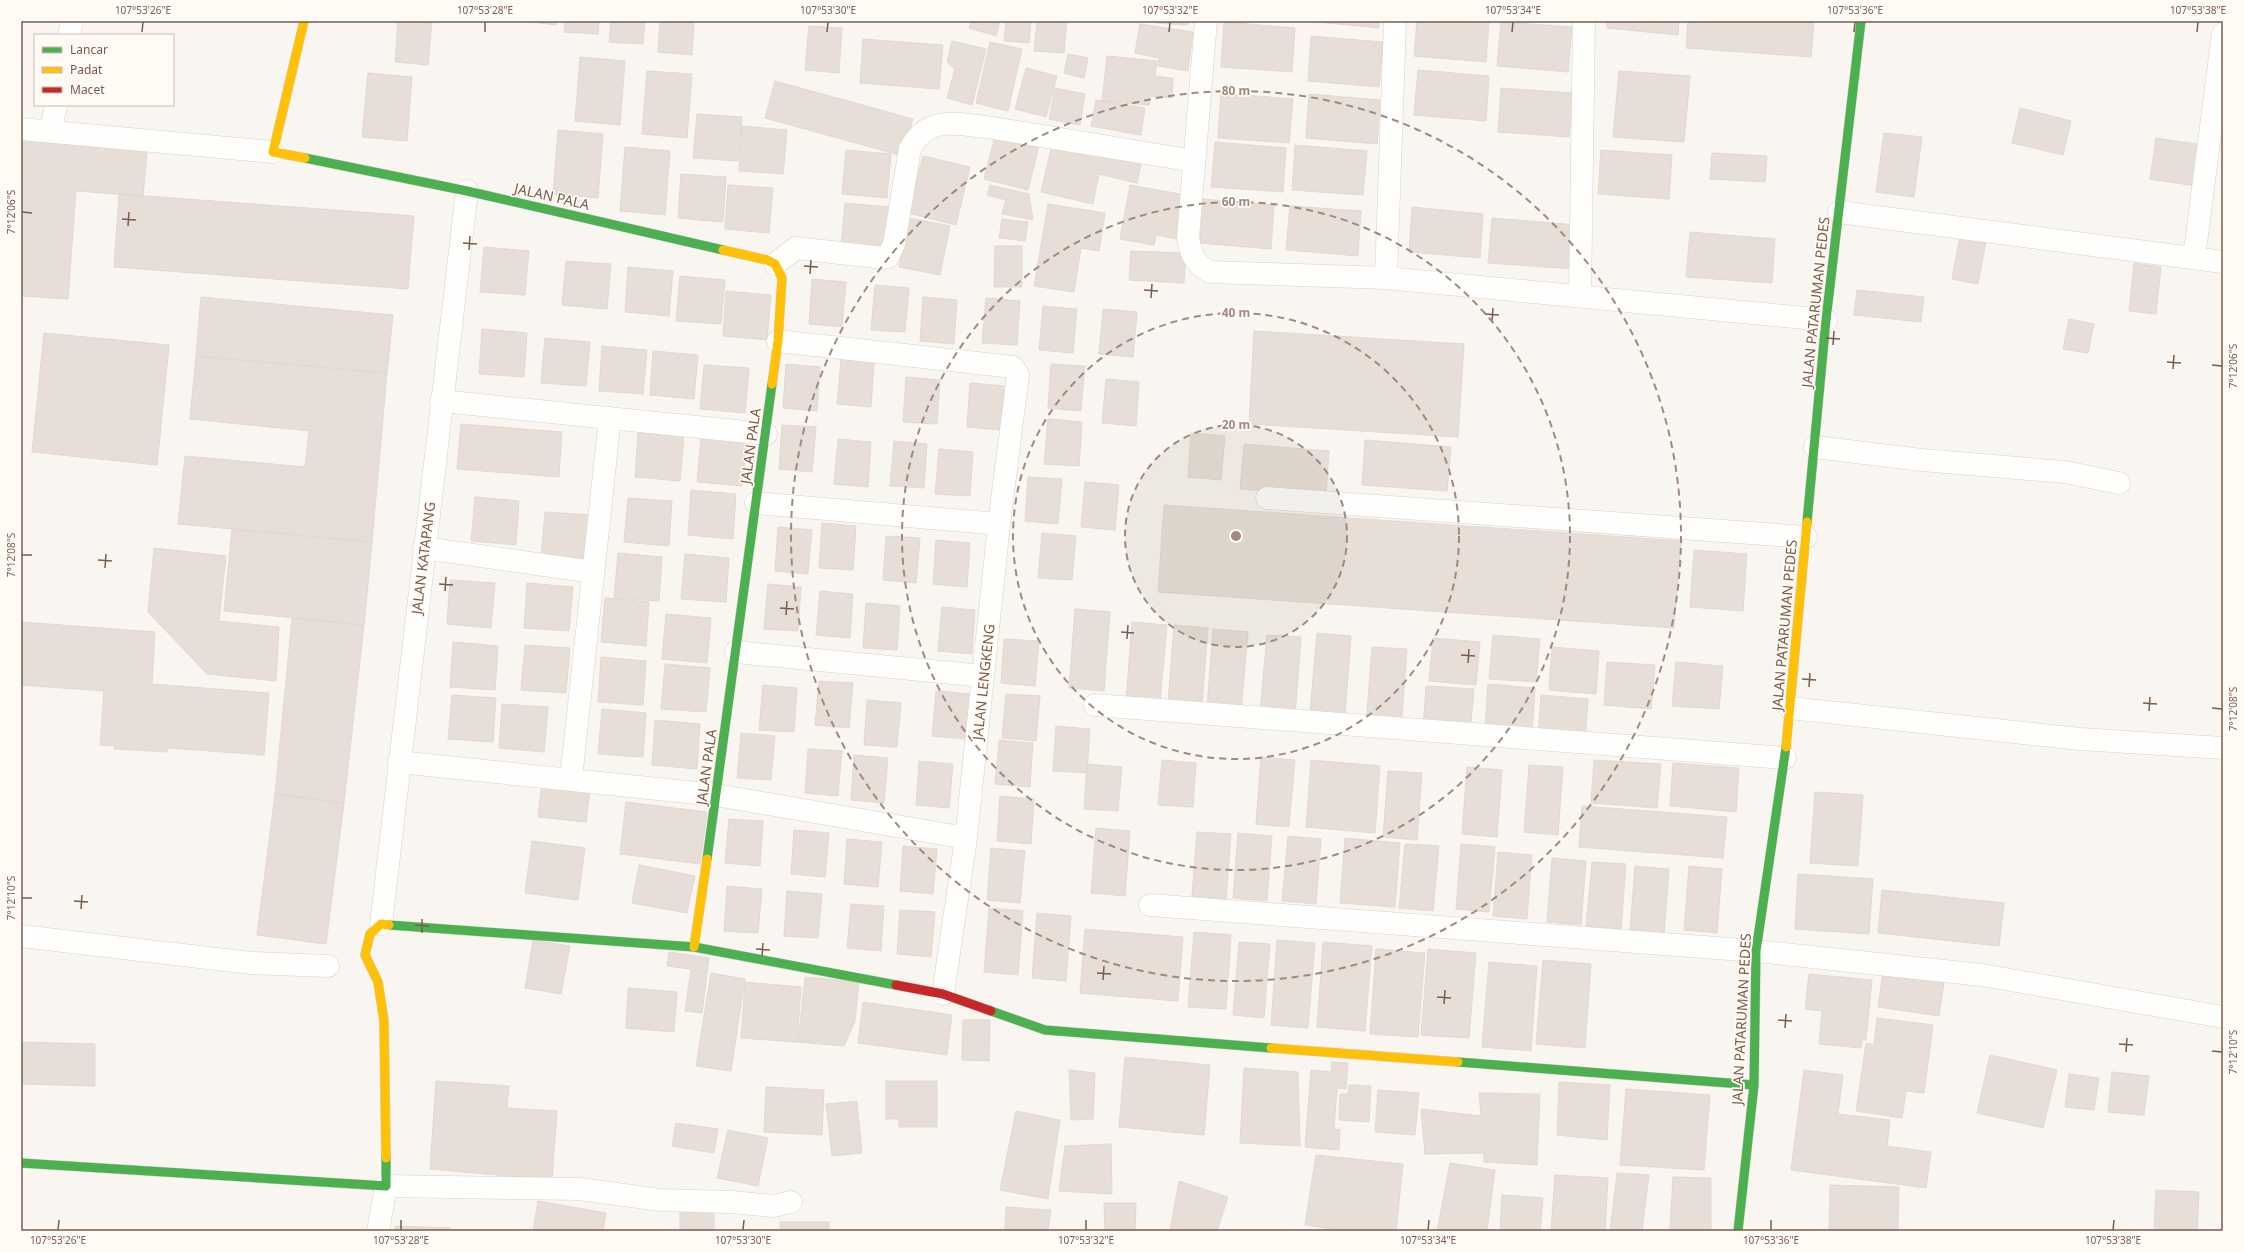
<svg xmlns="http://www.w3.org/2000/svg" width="2244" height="1252" font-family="'Noto Sans',sans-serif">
<rect width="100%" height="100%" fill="#f9f5f0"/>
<path fill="#e6ded7" stroke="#e2d8d2" d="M398,21H432L428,65L395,62Z
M523,21H557L556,25Z
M565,21H599L598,34L564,32Z
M611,21H645L643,44L609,42Z
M660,21H694L692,55L658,52Z
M971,21H1000L996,36L969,28Z
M1006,21H1031L1029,43L1004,41Z
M1037,21H1067L1064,53L1034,51Z
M1157,21H1189L1188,25L1156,23Z
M1307,21H1379V28Z
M1417,21H1489L1486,62L1414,56Z
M1607,21H1679L1678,35L1607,28Z
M1688,21H1814L1811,57L1686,48Z
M1224,22L1295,28L1292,72L1221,67Z
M1501,22L1572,27L1568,72L1497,66Z
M1140,24L1193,32L1188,71L1158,66L1159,58L1135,53Z
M809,26L842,28L839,73L805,70Z
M1311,36L1383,42L1379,87L1308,81Z
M863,39L943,45L939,89L860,83Z
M952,41L986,49L972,105L947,98L955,69L947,62Z
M990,42L1022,49L1008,111L976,103Z
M1068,54L1088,58L1084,78L1064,73Z
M1107,56L1157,61L1155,76L1173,78L1172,98L1150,96L1149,105L1102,101Z
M580,57L625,61L620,125L575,121Z
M1026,68L1057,76L1046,117L1015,109Z
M1418,70L1489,76L1486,121L1414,115Z
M647,71L692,74L687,138L642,134Z
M1619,71L1690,76L1684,142L1613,137Z
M368,73L412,77L407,141L362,137Z
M775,81L913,119L903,156L765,118Z
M1055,88L1085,94L1080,125L1049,119Z
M1501,88L1573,93L1569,137L1498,132Z
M1221,93L1293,99L1289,143L1218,138Z
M1309,94L1380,100L1377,144L1306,138Z
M1096,100L1145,108L1141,135L1091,126Z
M2020,108L2071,121L2063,155L2012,143Z
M697,114L742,117L738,161L693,158Z
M742,126L787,130L783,174L739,171Z
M558,130L603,134L598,198L553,194Z
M21,132L148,142L143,196L76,191L68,299L21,296Z
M1884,133L1922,137L1914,197L1876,192Z
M995,136L1039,146L1028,190L984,179Z
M2156,138L2203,145L2196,186L2150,179Z
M1053,140L1142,160L1137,183L1099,174L1093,204L1041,192Z
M1215,142L1286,148L1283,192L1211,187Z
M1295,145L1367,151L1363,195L1292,190Z
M625,147L670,151L665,215L620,211Z
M846,150L891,154L887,198L842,194Z
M1601,150L1672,155L1669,199L1598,194Z
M1712,153L1767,156L1765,182L1710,179Z
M923,156L970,167L956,225L908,213Z
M681,174L726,177L723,222L678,218Z
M728,185L773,188L769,233L725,229Z
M990,185L1029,194L1033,220L1002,214L1006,200L987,195Z
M1130,185L1191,196L1183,240L1156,235L1154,245L1120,239Z
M119,194L414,216L408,289L114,267Z
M1203,199L1274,205L1271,249L1200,243Z
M845,203L890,207L886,251L841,248Z
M1048,204L1105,213L1099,251L1081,248L1074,292L1034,286Z
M1290,206L1361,211L1358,256L1286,250Z
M1412,207L1483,214L1480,258L1409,252Z
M909,218L950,226L940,275L899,267Z
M1492,218L1577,225L1573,269L1488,263Z
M1002,219L1028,222L1025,241L999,238Z
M1690,232L1775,239L1772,283L1686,277Z
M1960,236L1986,241L1978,284L1952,279Z
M995,246H1022V287H994Z
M484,247L529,251L525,295L480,292Z
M1131,251L1186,253L1184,283L1129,280Z
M566,261L611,264L607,309L562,305Z
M2134,263L2161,267L2156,314L2129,311Z
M628,267L673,271L669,316L625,312Z
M680,276L725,280L721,324L676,321Z
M812,279L846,282L842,327L809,324Z
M875,285L909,288L905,332L871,330Z
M1857,290L1924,297L1921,322L1854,315Z
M726,291L771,295L767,340L723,336Z
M201,297L393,315L387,373L196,356Z
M923,297L957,300L954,344L920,341Z
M986,298L1020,301L1017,345L982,343Z
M1043,306L1077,309L1073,353L1039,350Z
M1103,309L1137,312L1133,357L1099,354Z
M2069,319L2094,324L2088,353L2063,349Z
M482,329L527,333L524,377L479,374Z
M1254,331L1464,344L1458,437L1249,424Z
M44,333L169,345L157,465L32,452Z
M545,338L590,342L586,386L541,383Z
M602,346L647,350L643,394L599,391Z
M653,351L698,355L694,399L650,395Z
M196,356L387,373L372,542L178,524L185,456L305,467L309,431L190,419Z
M841,359L874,362L871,407L837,404Z
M786,364L820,367L817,411L783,408Z
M1051,364L1085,366L1081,411L1048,408Z
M704,365L749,368L745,413L700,409Z
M906,377L940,380L937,424L903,422Z
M1106,379L1139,382L1136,426L1102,423Z
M970,383L1004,386L1001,430L967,427Z
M1048,419L1082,422L1079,466L1044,464Z
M461,424L562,432L559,477L457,469Z
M782,425L816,427L812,472L779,469Z
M638,432L684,436L680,481L635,477Z
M1191,433L1225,436L1221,480L1188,477Z
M701,438L746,441L742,486L697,482Z
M838,439L871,442L868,487L834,484Z
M1365,440L1451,447L1447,491L1362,485Z
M894,441L927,444L924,488L890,486Z
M1244,444L1329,451L1326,495L1240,489Z
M939,449L973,452L970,496L935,494Z
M1028,477L1062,479L1058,524L1025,521Z
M1085,482L1119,485L1115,530L1081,527Z
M691,490L736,494L733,539L688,535Z
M475,497L519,501L516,545L471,541Z
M628,498L672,501L669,546L624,542Z
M1164,505L1681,541L1674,628L1158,592Z
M545,512L590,515L586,560L541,556Z
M822,523L856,526L853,570L819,568Z
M778,527L812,530L808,574L775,571Z
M232,529L372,542L364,625L224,611Z
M1042,533L1076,536L1072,580L1038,578Z
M886,536L920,538L916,583L883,580Z
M936,540L970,543L967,587L933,584Z
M154,548L226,556L219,621L279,627L276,681L207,674L148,612Z
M1694,550L1747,554L1743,611L1690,607Z
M618,553L662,557L659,601L614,598Z
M685,554L729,558L726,602L681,599Z
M450,580L495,583L491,628L447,624Z
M527,583L573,587L569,631L524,628Z
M768,584L801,587L798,631L764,629Z
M820,591L853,594L850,638L816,635Z
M605,598L649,602L646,646L601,642Z
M866,603L900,606L897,650L863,648Z
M942,607L975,610L972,654L938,651Z
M1075,609L1110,612L1104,691L1069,688Z
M666,614L711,618L707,663L662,659Z
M292,618L364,625L344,803L275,794Z
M21,622L155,632L152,684L269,693L264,755L168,748L167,752L114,749L115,746L100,745L104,691L21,685Z
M1132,622L1167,625L1160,703L1126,701Z
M1174,625L1208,628L1202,706L1168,704Z
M1213,629L1248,632L1241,711L1207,708Z
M1317,633L1351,636L1345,715L1310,712Z
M1267,635L1301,637L1295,716L1260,713Z
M1493,635L1540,639L1536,682L1489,679Z
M1433,638L1480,642L1476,685L1429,681Z
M1004,639L1039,641L1035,686L1001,683Z
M453,642L498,646L495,690L450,687Z
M525,645L570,648L566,693L521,690Z
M1372,647L1407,649L1401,728L1366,725Z
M1552,647L1599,651L1596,694L1549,690Z
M601,657L646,661L643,705L598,702Z
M1607,662L1655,665L1651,709L1604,705Z
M1676,662L1723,666L1719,709L1672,706Z
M665,664L710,668L706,712L661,709Z
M819,681L853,683L849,728L815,725Z
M1488,684L1535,688L1532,731L1485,727Z
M763,685L797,688L794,732L759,730Z
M1426,686L1474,689L1470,733L1423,729Z
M936,691L970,694L966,739L932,736Z
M1006,694L1040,696L1036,741L1002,738Z
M452,695L496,698L493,742L448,739Z
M1541,695L1588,699L1585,742L1538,738Z
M867,700L901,703L897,747L864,745Z
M502,704L548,707L544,752L499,748Z
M602,709L646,713L643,757L598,754Z
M655,720L700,724L697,769L652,765Z
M1056,726L1090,729L1087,773L1053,771Z
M741,733L775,736L771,780L737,778Z
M999,740L1033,743L1030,787L995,784Z
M808,749L842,751L838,796L805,793Z
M854,755L888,758L884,803L851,800Z
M1261,757L1295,760L1289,827L1256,824Z
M1162,760L1196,763L1193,807L1158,805Z
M1311,760L1380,766L1375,833L1306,827Z
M1594,760L1661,764L1657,808L1591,803Z
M919,761L953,764L949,808L916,805Z
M1673,763L1739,768L1736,812L1670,806Z
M1087,764L1122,767L1118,811L1084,809Z
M1529,765L1563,767L1558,835L1524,832Z
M1467,767L1502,770L1497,837L1462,834Z
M1388,771L1422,773L1417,840L1383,837Z
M542,782L590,788L586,822L538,817Z
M1815,792L1863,795L1858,866L1810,863Z
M275,794L344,803L326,944L257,935Z
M1000,796L1034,799L1031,844L997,841Z
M626,802L707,812L700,864L620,854Z
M1582,806L1727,817L1723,858L1579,847Z
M729,819L763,821L760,866L725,863Z
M1096,828L1130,831L1125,896L1091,893Z
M794,830L829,833L825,877L791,874Z
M1197,832L1231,834L1226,899L1192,896Z
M1238,833L1272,836L1267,901L1233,898Z
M1288,836L1321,839L1316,904L1282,901Z
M1345,838L1400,843L1395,907L1340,903Z
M847,839L882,842L878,887L844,884Z
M532,841L585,848L578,900L525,893Z
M1405,844L1439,846L1433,911L1399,908Z
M1461,844L1495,847L1489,912L1456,909Z
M903,846L937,849L933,894L900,891Z
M991,848L1025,851L1020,903L987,900Z
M1498,852L1532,855L1527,919L1493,916Z
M1552,858L1586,861L1581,925L1547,922Z
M1592,862L1626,864L1621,929L1586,926Z
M639,865L695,876L687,913L632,903Z
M1635,866L1669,869L1664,933L1630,930Z
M1689,866L1722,869L1717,933L1684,930Z
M1798,874L1873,879L1869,934L1795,929Z
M727,886L762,889L758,933L724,931Z
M1882,890L2004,903L1999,946L1878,933Z
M787,891L822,894L818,938L784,936Z
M851,904L884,906L881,951L847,948Z
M989,908L1023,911L1018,975L984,972Z
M900,910L935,912L931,957L897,954Z
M1037,913L1071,916L1066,981L1032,978Z
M1085,929L1183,937L1178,1001L1080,993Z
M1194,932L1231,935L1226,1009L1188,1007Z
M533,940L570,946L561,994L525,988Z
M1277,940L1315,943L1308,1028L1271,1025Z
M1239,942L1270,944L1264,1018L1233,1015Z
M1323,942L1372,946L1365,1031L1317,1027Z
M1376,949L1425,953L1418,1037L1370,1034Z
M1428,949L1476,953L1469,1038L1421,1035Z
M669,952L709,958L702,1013L685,1011L691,969L667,966Z
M1543,960L1591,964L1585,1048L1536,1044Z
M1489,962L1537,966L1531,1051L1482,1047Z
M711,973L745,979L731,1071L696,1066Z
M1883,973L1944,982L1939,1016L1878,1007Z
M1809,974L1872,980L1866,1040H1862L1861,1048L1819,1044L1822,1011L1805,1009Z
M805,977L859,982L855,1021L844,1046L798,1042Z
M745,982L801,987L797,1042L741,1038Z
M628,988L677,992L674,1032L626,1028Z
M863,1002L952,1015L947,1055L858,1043Z
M1877,1018L1933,1025L1924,1093L1906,1091L1902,1118L1856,1111L1866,1043L1874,1045Z
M963,1020H990L989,1061L962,1060Z
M21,1042L95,1044V1086L21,1084Z
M1990,1055L2057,1070L2043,1128L1977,1113Z
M1125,1057L1210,1065L1204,1135L1119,1127Z
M1332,1062L1348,1063L1346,1089L1337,1088L1334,1129L1340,1130L1339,1150L1305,1147L1311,1070L1331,1072Z
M1244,1068L1298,1072L1300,1146L1240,1143Z
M1069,1070L1095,1073L1093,1119L1071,1120Z
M1804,1070L1843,1075L1838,1114L1890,1120L1887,1146L1931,1152L1926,1188L1791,1170Z
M2112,1072L2149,1076L2144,1115L2108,1112Z
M2069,1074L2099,1078L2094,1110L2065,1107Z
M436,1081L509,1086L507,1108L557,1111L552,1180L430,1169Z
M886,1081H937V1127H899V1119H886Z
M1559,1082L1610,1085L1607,1140L1557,1135Z
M1349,1085L1371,1086L1369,1122L1339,1120L1340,1094H1348Z
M766,1087L824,1090L822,1135L764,1132Z
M1626,1089L1710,1095L1704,1170L1620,1165Z
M1378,1090L1419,1093L1415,1135L1375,1132Z
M1479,1093L1540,1094L1537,1165L1484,1162V1153L1425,1154L1421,1109L1481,1116Z
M857,1101L862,1153L832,1156L826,1104Z
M1016,1111L1060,1120L1048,1199L1000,1190Z
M676,1123L718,1129L714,1153L672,1146Z
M728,1130L768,1138L758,1186L717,1178Z
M1111,1144L1112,1194L1059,1191L1065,1146Z
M1316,1155L1403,1164L1396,1231H1345L1305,1225Z
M1450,1163L1495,1170L1487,1231H1437Z
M1617,1173L1649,1175L1642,1231H1610Z
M1555,1175L1608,1178L1605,1231H1551Z
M1673,1177L1711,1178V1231L1670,1229Z
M1179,1181L1228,1197L1217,1231H1170Z
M1830,1185L1899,1187L1898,1231H1829Z
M2156,1190L2199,1192L2197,1231H2154Z
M1502,1195L1543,1198L1540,1231H1500Z
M538,1201L606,1213L603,1231H533Z
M1104,1203H1136L1135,1231H1105Z
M1006,1207L1051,1210L1048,1231H1005Z
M680,1208H714V1231H680Z
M780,1222H829V1231H780Z
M395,1226L450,1228L449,1231H395Z"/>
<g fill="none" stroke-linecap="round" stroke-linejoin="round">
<g stroke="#d7d1cb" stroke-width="23">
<path id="street" d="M1206,21L1188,238C1191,255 1195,264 1210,272L1386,278L1826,320
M69,35L72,21
M21,129L273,152
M51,130L56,105
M1839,212L2223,262
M2194,258L2223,34
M775,264L796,248L884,258L888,257L894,244L910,149C928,115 954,124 987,127L1194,161
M1386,278L1395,21
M1580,296L1584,21
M778,341L1013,367L1018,375L999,524L966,838L943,994
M441,401L766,434
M1815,447L1922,460L2065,472L2119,483
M1267,498L1806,537
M756,503L999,524
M424,548L593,572
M736,652L983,676
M1095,705L1785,758
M1790,708L2080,739L2223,748
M399,762L716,795L966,838
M571,779L610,418
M1150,905L1756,951L1982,975L2223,1017
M381,924L467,191
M21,936L251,963L328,966
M378,1231L386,1186L580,1189L660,1200L732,1202L773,1206L791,1202"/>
</g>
<g stroke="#d9d2cb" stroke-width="10">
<path id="fast" d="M305,158L467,191L723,250
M1807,522L1826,320L1861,21
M707,859L772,384
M389,925L694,947L896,985
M991,1011L1045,1030L1271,1048
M1458,1062L1754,1085
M21,1163L386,1186V1158
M1738,1231L1754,1085L1756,951L1786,747"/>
</g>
<g stroke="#d9d2cb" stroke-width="10">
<path id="slow" d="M304,21L273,152L305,158
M723,250L767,260L775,264L782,278L778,341L772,384
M1786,747L1807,522
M694,947L707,859
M1271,1048L1458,1062
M386,1158L384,1021L378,982L365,955L370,934L381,924L389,925"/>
</g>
<g stroke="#d9d2cb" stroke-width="10">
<path id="jam" d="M896,985L943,994L991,1011"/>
</g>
<use href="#street" stroke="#fefefd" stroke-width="22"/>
<use href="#fast" stroke="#4caf50" stroke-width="9"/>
<use href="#slow" stroke="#ffc107" stroke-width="9"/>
<use href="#jam" stroke="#c62828" stroke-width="9"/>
</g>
<path fill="none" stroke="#7a5c4d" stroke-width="1.5" d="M142,32L143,22M485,32V22M827,32L828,22M1169,32L1170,22M1512,32L1513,22M1854,32L1855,22M2197,32L2198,22M22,212L32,213M122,219L136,220M128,226L129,212M463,243L477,244M469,250L470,236M804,266L818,267M810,274L811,260M1144,290L1158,291M1151,298L1152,284M1485,314L1499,315M1492,322L1493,308M1826,338L1840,339M1833,345L1834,331M2167,362L2181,363M2212,365L2222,366M2173,369L2174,355M22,555H32M98,560L112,561M105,568L106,554M439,584L453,585M445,591L446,577M780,608L794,609M786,615L787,601M1121,632L1134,633M1127,639L1128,625M1461,655L1475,656M1468,663L1469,649M1802,679L1816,680M1809,687L1810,673M2143,703L2157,704M2212,708L2222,709M2149,711L2150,697M22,898H32M74,901L88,902M81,909L82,895M415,925L429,926M422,933V919M756,949L770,950M762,956L763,943M1097,973L1111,974M1103,980L1104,966M1437,997L1451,998M1444,1004L1445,990M1778,1020L1792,1021M1785,1028L1786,1014M2119,1044L2133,1045M2212,1051L2222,1052M2126,1052L2127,1038M58,1230L59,1220M401,1230V1220M743,1230L744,1220M1086,1230V1220M1428,1230L1429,1220M1771,1230V1220M2113,1230L2114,1220"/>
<circle cx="1236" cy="536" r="111" fill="#9f8a7d" fill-opacity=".12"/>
<g fill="none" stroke="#9f8a7d" stroke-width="2" stroke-dasharray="7 5">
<circle cx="1236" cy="536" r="111"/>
<circle cx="1236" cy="536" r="223"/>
<circle cx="1236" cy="536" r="334"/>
<circle cx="1236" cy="536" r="445"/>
</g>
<g text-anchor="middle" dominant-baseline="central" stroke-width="3.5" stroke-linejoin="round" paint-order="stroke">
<g font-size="14" fill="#7a5c4d" stroke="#fffaf3">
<text transform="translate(552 196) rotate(13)">JALAN PALA</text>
<text transform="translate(1815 302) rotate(-84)">JALAN PATARUMAN PEDES</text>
<text transform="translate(750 446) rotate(-82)">JALAN PALA</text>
<text transform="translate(423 558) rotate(-83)">JALAN KATAPANG</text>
<text transform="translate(1784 625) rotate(-85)">JALAN PATARUMAN PEDES</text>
<text transform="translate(983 682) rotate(-84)">JALAN LENGKENG</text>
<text transform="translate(706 767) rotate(-82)">JALAN PALA</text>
<text transform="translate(1741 1019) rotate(-87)">JALAN PATARUMAN PEDES</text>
</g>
</g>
<circle cx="1236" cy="536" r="6" fill="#9f8a7d" stroke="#fffaf3" stroke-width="2"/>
<g font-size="12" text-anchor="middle" font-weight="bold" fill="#9f8a7d" stroke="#fffaf3" stroke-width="3.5" stroke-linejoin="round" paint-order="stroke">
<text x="1236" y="95">80 m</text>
<text x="1236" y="206">60 m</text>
<text x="1236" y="317">40 m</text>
<text x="1236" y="429">20 m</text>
</g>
<rect width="2244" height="1252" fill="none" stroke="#fffaf3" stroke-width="44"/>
<rect x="34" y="34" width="140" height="72" fill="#fffaf3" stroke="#cabbb1"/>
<rect x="42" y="47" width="20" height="6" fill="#4caf50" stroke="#cabbb1"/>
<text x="70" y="54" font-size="12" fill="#7a5c4d">Lancar</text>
<rect x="42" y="67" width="20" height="6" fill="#ffc107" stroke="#cabbb1"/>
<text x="70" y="74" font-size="12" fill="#7a5c4d">Padat</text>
<rect x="42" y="87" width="20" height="6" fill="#c62828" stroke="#cabbb1"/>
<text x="70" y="94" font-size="12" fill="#7a5c4d">Macet</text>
<rect x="22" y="22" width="2200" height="1208" fill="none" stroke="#7a5c4d" stroke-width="1.5"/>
<g font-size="10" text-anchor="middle" fill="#7a5c4d">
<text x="143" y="14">107°53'26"E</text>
<text x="485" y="14">107°53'28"E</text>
<text x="828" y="14">107°53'30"E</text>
<text x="1170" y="14">107°53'32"E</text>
<text x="1513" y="14">107°53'34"E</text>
<text x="1855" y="14">107°53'36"E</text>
<text x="2198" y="14">107°53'38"E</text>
<text transform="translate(11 212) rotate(-90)" y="4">7°12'06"S</text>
<text transform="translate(2233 366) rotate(-90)" y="4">7°12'06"S</text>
<text transform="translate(11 555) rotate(-90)" y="4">7°12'08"S</text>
<text transform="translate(2233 709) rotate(-90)" y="4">7°12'08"S</text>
<text transform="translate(11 898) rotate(-90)" y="4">7°12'10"S</text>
<text transform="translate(2233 1052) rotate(-90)" y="4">7°12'10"S</text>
<text x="58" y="1244">107°53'26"E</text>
<text x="401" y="1244">107°53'28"E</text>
<text x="743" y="1244">107°53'30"E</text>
<text x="1086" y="1244">107°53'32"E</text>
<text x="1428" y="1244">107°53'34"E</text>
<text x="1771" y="1244">107°53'36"E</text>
<text x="2113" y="1244">107°53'38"E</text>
</g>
</svg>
